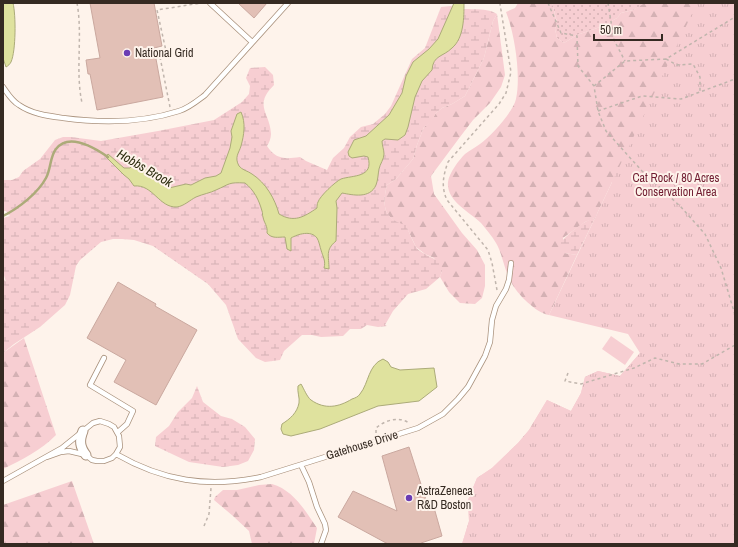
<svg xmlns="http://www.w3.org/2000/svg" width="738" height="547" font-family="'Archivo Narrow',sans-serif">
<defs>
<pattern id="grass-dots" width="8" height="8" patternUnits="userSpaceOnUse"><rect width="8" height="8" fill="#f7ced2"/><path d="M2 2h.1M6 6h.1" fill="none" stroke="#d4b1b4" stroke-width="1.8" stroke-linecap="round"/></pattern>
<pattern id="forest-firs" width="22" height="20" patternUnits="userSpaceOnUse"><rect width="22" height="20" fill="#f7ced2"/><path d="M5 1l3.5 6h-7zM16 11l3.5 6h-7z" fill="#d4b1b4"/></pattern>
<pattern id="wetland-marsh" width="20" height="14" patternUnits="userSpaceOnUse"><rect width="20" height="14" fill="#f7ced2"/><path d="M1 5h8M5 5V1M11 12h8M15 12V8" fill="none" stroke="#d4b1b4"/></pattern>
<pattern id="park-tufts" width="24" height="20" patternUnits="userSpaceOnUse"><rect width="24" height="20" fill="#f7ced2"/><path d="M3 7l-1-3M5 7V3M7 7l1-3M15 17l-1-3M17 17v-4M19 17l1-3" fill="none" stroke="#d4b1b4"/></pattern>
</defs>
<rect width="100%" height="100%" fill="#fef3eb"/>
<path fill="url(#grass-dots)" d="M552,3H645V4L633,10L621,13L617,18L603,26L577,35L564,43L557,38L555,29L557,22Z"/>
<path fill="url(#forest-firs)" d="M518,3H552L557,23L555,29L557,38L564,43L577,35L603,26L617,18L621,13L633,10L645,3H735V544H462L469,521L468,500L477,478L492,468L518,443L529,430L547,400L571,411L581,393L585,377L598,371L620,376L640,353L612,182L595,218L585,222L563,238L564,253L577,255L549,315C536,313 517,294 511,282C504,270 503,255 496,243C492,236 486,229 481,223C470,212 446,201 448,182C449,173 459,160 465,154C470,150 476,147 480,144C491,136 513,112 516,99C521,76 515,35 506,12L515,8Z
M497,14L505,75L501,87L490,103L473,120L460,137L431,176L434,194L462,233L477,250L485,265V286L482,298L475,304L460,303L449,292L440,277L442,271L434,258L425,254L416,247L406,226C383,219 382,205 387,185L396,179L413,159L417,145L424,127L430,122L436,113L442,108L452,104L465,96L484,58L493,21Z
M24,338L56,435C41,450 22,460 3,469V353Z
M72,481L94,544H3V505Z
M272,484C293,490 305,510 317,528L314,544H252L249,531L233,516L214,500L215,497L223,490H237L259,485Z"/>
<path fill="url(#wetland-marsh)" d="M451,6C465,12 485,6 497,14L493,21L484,58L465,96L452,104L442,108L436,113L431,122L424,127L417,145L413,159L396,179L387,185C382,205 383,219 406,225C409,232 412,240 416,247C421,254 433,257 441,263L442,271L440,277L426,289L408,294L393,311L385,325L387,326L378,327L367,325L361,329H350L343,336L321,337L312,335H302L284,351L280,360L265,362L256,358L238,339L226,305L208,284L153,246L134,240L122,239H113L101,242L80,260L76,266L70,295L65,305L40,327L14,344L3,353V278L6,282L3,272V218L10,216L6,211H3V180H12L19,177L23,171L40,159L55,140L63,137H71L101,141L158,131L214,120L242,102L249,94L250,86L246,78L250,68L265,67L273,75L274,85C253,106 270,112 271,134C271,138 269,143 267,146C276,160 286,159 300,157L306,161L327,170L333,158L344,148L350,137L361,127L373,124L385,114L391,106L412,59L425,48L441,7Z
M595,218L577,255L564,253L559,245C565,236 584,220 595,218Z
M197,386L203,402L221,416L232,419L245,427L255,439L254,450L248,461L238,465L223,467L189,462L155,446L156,437L169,426L178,412L192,398Z"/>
<path fill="url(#park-tufts)" d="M697,3H735V544H462L469,521L468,500L477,478L492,468L518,443L529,430L547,400L571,411L581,393L585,377L598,371L620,376L640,353L628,334L549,315Z"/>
<path fill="#f7ced2" d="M611,336L634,352L625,365L602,349Z"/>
<path fill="#dfe29e" stroke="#acab79" d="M3,3H13C16,15 16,51 11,62C10,64 8,66 6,67L3,58Z
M454,3H464C464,17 464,38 452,48C443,57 433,55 432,70L422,81L415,97L408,127L405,135L398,140L385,139L382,141C382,145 384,150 384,154C384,159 380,164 379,169C378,174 378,180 376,185C370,199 353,195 342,193L336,201L337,208L336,241C325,250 329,256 329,269L324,268C326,261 323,257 321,250C320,247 319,241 317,238C311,230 298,234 291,238V251L287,249L285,237C278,237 272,239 267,233C268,226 264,223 263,217C262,215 263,213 262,211C259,200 254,190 245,183C228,182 230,184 216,190C210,193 203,194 196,197C190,200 184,206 177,207C159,208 153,184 134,186L129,179L124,175L106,157L108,154L124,168H130L135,163C151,170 157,176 169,188L186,184L191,185L205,178L216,176L221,173L230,148L232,137L231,131L237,114L241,112C246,123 244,135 241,146C239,153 234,157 239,166C242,170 248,171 252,174C266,183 275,199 279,214C294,223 304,217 317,208C317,206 317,204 318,202C320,196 335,182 341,179C353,175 374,178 368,157L364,156L352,158L349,156L348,152L354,140L366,136L389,115L402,93L406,76L413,62L429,49L438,39Z
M383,359L388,362L391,367L400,370L434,368L437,387L419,401L378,406L320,429L291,436L283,434L281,429L282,424C290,419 297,413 299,403C300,398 297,392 298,386L301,384C304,389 307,397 311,400C325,410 339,407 352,399C355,398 358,397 360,394C369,383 368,365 383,359Z"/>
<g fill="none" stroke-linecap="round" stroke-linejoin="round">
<path stroke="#acab79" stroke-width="2.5" d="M3,216C19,208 38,193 46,178C51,169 50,156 56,149C69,132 95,148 108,157"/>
</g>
<path fill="#e2c0b6" stroke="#caa89f" d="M90,3H154L162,46L154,48L163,97L97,110L90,74H88L86,60L100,58Z
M238,3H267L254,18Z
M118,282L156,304L155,306L197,330L156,405L114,382L126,360L87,338Z
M409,447L428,506L433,504L442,536L421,543V544H388L338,517L353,491L397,511L382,456Z"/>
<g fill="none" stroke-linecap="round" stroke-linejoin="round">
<g stroke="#a9917c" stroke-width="6">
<path id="lane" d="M210,3L252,42
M3,87C8,94 12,101 19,105C32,114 48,116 63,118C101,123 142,123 179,111C189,108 197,101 205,95L288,3
M104,358L90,385L133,411L127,424L118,432
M116,454C163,481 207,488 261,477L418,428L443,414L458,399L468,387L485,356L490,342L492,320L496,306L506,289L509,280L511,263
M301,465L309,482L317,507L325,524L326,530L321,544
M3,481L62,448L93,423L100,421L109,424L114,427L119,436L120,447L116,454L112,458L104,461H97L92,460L86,455L69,451L61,452L47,457"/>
</g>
<g stroke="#a9917c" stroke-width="11">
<path id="street" d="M83,431C79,441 80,447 86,455"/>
</g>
<path stroke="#c0b5ad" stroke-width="1.5" stroke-dasharray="3 3" stroke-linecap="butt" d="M77,3C83,36 75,70 82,103
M493,3H503
M548,3L561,33L577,36L578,66L594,86L598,111L606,131L642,171L681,207L705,234L721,268L735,315
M608,3L614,40L625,61
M666,59L677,65L693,64L700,77V92
M594,86L625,61L666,59L735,17
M170,107L159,52L166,51L157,10L201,3
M598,111L642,96L681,99L735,79
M497,290L492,263L488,250L447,200C441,187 443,176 448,162L499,104L506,93L511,72L500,4
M568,373L565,381L581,384L634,368L655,358L679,364H702L735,345
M376,433V428C385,420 399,416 409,423
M204,526L209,514L211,488"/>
<use href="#lane" stroke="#fff" stroke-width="4.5"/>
<use href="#street" stroke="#fff" stroke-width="9"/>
</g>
<g fill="#6a3cb4" stroke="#fef3eb" stroke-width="1.5">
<circle cx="127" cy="53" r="4"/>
<circle cx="409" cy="498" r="4"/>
</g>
<g text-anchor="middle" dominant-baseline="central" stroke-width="4" stroke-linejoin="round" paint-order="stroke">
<g font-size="12" fill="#352a22" stroke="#fef3eb" text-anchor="start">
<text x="135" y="53">National Grid</text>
<text x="417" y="491">AstraZeneca<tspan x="417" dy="14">R&amp;D Boston</tspan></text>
</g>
<g font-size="12" fill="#701c30" stroke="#fef3eb">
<text x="676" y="178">Cat Rock / 80 Acres<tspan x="676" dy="14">Conservation Area</tspan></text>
</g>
<g font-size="12" fill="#352a22" stroke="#fef3eb">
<text transform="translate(362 445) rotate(-17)">Gatehouse Drive</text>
</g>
<g font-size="13" font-style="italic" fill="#2c2d0f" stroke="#fef3eb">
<text transform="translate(145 168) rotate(30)">Hobbs Brook</text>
</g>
</g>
<rect width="738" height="547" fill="none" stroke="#352a22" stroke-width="8"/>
<path d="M594 34v6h68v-6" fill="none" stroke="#352a22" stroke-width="2"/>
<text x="600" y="34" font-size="12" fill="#352a22" stroke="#fef3eb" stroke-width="3" paint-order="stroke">50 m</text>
</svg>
